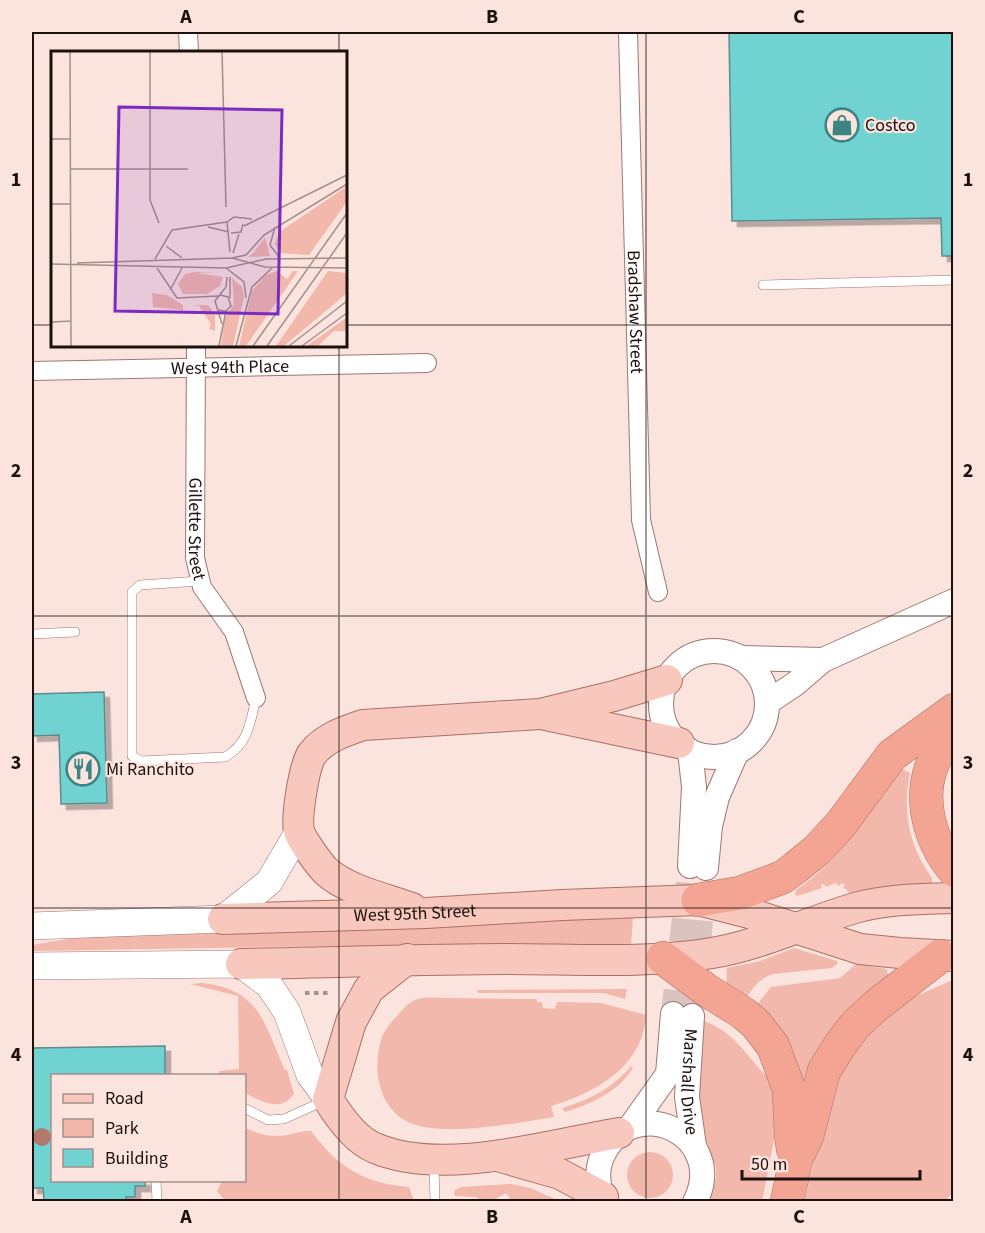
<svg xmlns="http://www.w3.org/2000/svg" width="985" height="1233" font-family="'Source Sans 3',sans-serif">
<defs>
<filter id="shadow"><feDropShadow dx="5.5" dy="5.5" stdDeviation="0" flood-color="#0004"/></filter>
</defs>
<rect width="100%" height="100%" fill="#fce4de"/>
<path fill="#f1b8ab" d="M900,768L910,773C902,812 909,846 932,878V885H901L850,893L843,887L845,885L842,883L839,886L835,883L826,887L824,884L821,885L822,888L797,896L795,894L796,890C841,860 869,812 900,768Z
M633,916L631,947L334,946L32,951V945L103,933Z
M794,948L837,961L838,963L832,968L773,974C759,979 754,987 746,998L726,988L727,968L760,961Z
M856,964L887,969L889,982L807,1092L756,1006L771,987L840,978Z
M953,980L954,1190L946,1201L805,1202L827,1095L853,1047L909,999Z
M203,983C261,990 264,1024 285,1070H287L294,1094C281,1113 260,1101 245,1093L244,1076L219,1075V1071L239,1069L238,996L190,984Z
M627,989L625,999L603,993H478L477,990Z
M452,998L537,999V1002H542L543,1008L555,1009L557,1002L601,1003L646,1015C643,1067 595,1093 551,1106L554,1117C517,1123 441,1138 408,1122C377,1107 372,1066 382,1037C385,1029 392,1021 398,1015C403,1009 408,1003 415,1000C425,996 441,998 452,998Z
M701,1020C736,1032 746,1056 769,1079L775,1106V1135L762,1201H710L716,1178V1168L703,1133L696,1095L701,1059Z
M631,1066L633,1068C618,1092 591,1104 565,1112L562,1108C589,1100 613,1088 631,1066Z
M245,1128C258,1134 273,1138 287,1135C296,1133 302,1131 311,1131C338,1167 363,1183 409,1187L414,1201H225L217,1191L222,1181L244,1180Z
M627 1175a23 23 0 1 1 46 0a23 23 0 1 1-46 0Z
M511,1184L530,1188L559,1201H512L506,1193L492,1201H482L476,1197L456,1196L454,1195L455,1190L461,1187Z"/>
<path fill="#70d2d1" stroke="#608b8b" stroke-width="1.5" filter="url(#shadow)" d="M729,32H954V256H942L941,218L732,221Z
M104,692L107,803L61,804L59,735L32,736V694Z
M165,1046V1076H52V1180H145V1186H135V1197H126V1202H56V1200H44L43,1188H32V1048Z"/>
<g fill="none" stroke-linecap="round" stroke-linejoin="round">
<path stroke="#dbc4bf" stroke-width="24" stroke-dasharray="24 12" stroke-linecap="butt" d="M673,1014L690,866
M692,1016L706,868"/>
<g stroke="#9c7870" stroke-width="10">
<path id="service" d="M763,285L954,280
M200,581L140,585L132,592V756L141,761L225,757C249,743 250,723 256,698
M32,634L75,632
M244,1108L268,1120L284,1119L326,1100
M434,1165L435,1202
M156,1180L157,1202"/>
</g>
<g stroke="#9c7870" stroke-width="20">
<g id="minor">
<path d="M188,32L189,52"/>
<path id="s1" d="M628,32L641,520L658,592"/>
<path id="s2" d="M196,345L195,558L202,587L234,632L256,698"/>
<path id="s3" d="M32,371L427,363"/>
</g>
</g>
<g stroke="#9c7870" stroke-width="26">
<g id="tertiary">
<circle cx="714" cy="704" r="53"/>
<path d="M742,658L823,660"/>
<path d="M768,702L795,684L823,660L954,601"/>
<path d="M690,751L694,787L690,866"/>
<path d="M706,868L710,826L717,797L737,751"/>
<path id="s4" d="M692,1016L687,1097L694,1146"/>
<path d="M631,1126L668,1074L673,1014"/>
<path d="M606,1202C597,1189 596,1171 602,1157C632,1089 729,1135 695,1202"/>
</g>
</g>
<g stroke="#9c7870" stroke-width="28">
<path id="secondary" d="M32,926L223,919L269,882L299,831
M32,966L241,964L269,985L287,1012L310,1075L328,1099"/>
</g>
<g stroke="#a97063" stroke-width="32">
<g id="primary">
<path d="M546,715L679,743"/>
<path d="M412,908C387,899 347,890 327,872C321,867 300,838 299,831C296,817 304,766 312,754C324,738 345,731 363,725L540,714L614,696L667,680"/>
<path id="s5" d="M223,919L426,913L562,905L698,900L749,913L860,949L900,953L954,956"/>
<path d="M407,959L369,989L351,1022L328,1099C339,1117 355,1140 375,1148C443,1177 548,1145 619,1133"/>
<path d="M241,964C330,963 419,959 508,959C573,959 649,964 712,953C761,945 807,922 855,908C887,899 921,899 954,898"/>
<path d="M501,1157L560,1174L603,1197"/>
</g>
</g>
<g stroke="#a97063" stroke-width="34">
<path id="motorway" d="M954,721C946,737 937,752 931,768C919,803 931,843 954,870
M698,900L740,893L783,877L795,868L817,850L841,824L892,755L954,710
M663,958L705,989L743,1013L756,1024L773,1046L789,1089L791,1134L793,1149
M787,1202L796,1159L807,1136L824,1071L840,1045L856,1024L877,1005L940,956"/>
</g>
<path stroke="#a7938e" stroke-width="4" stroke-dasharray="4.5 4.5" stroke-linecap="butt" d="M305,993H329"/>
<use href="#service" stroke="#fff" stroke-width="9"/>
<use href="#minor" stroke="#fff" stroke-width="18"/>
<use href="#tertiary" stroke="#fff" stroke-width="24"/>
<use href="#secondary" stroke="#fff" stroke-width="27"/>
<use href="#primary" stroke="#f8c8be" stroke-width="30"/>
<use href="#motorway" stroke="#f4a492" stroke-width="33"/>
</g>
<circle fill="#b3796c" cx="42" cy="1137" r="9"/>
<path fill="none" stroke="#1d100d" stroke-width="1.5" stroke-opacity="0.55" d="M339,32V52M646,32V1202M32,325H52M345,325H954M339,345V1202M32,616H954M32,908H954"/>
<defs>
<g id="shop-ring" transform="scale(1.725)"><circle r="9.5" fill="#fce4de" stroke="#3d8585" stroke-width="1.5"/><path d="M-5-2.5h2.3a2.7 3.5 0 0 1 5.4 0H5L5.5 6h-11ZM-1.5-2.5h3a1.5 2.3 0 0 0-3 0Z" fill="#3d8585"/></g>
<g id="restaurant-ring" transform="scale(1.725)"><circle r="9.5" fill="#fce4de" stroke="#3d8585" stroke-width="1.5"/><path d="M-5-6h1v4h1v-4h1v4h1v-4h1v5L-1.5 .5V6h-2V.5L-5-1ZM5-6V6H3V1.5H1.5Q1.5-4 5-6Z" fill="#3d8585"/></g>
</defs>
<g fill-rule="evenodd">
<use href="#shop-ring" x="842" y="125"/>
<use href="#restaurant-ring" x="83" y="769"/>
</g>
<g text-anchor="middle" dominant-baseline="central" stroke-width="4.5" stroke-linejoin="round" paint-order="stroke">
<g font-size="18" fill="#1d100d" stroke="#fce4de" text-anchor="start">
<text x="865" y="125">Costco</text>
<text x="106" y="769">Mi Ranchito</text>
</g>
<g font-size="18" fill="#1d100d" stroke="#fce4de">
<text stroke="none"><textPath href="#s1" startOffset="280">Bradshaw Street</textPath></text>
<text stroke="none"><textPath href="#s3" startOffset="198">West 94th Place</textPath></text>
<text stroke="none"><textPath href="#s2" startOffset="184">Gillette Street</textPath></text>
<text stroke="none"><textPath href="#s5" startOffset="192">West 95th Street</textPath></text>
<text stroke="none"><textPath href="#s4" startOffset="66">Marshall Drive</textPath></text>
</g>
</g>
<g transform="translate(51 51)">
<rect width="296" height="296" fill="#fce4de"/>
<path d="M295,136V152L258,204L229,202L224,193L228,181ZM214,186L219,205L197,206L203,201ZM226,220L236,228L242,220H247L195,295H188L201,240L215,224ZM277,220L295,222V243L233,295H225ZM146,222L172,226L169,235L156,243H132L127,233L134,223L144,221L169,222ZM181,227L191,236L193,246L182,295H170L174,267L183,253ZM101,242L116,244L132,254V259L102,256ZM149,254H157L164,263V280L158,278L160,273L148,255H140ZM295,267V280H283L267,295H256Z" fill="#f1b8ab"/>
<path fill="none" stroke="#a38f8a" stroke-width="1.5" d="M19,0L20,295M99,0V149L108,172M171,0L175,156M0,88H19M20,118H137M0,153H20M193,175L296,124M157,176L178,181M224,176L219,194L229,207M180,182L190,181L192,173M115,195L131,207M179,201L176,171L183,166L201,168M182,202L188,183M181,207L195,204L213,184L296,133M104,208L121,179L176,171M26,212L181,207L214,216L296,217M0,213L175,217L215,208L296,207M106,217L126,247L167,245M175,217L193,231L195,247M119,239L131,217M179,247V226M166,259L175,260L180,255L177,246L169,244M0,271L20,270M171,273L164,250L175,236L176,226M168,295L175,260M185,295L201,236L221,217M202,295L296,162M216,295L296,182M238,295L296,250M251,295L296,262"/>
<path fill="#7b2cbf" fill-opacity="0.15" stroke="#7b2cbf" stroke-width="3" d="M68,56L231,59L227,263L64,260Z"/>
<rect width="296" height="296" fill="none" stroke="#1d100d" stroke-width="3"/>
</g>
<rect width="985" height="1233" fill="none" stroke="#fce4de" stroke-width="66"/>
<rect x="51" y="1074" width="195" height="108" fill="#fce4de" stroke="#a38f8a" stroke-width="1.5"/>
<rect x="63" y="1094" width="30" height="9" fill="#f8c8be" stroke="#a38f8a" stroke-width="1.5"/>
<text x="105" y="1104" font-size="18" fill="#1d100d">Road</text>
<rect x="63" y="1119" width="30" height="18" fill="#f1b8ab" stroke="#a38f8a" stroke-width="1.5"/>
<text x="105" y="1134" font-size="18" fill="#1d100d">Park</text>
<rect x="63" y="1149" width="30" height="18" fill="#70d2d1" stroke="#a38f8a" stroke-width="1.5"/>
<text x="105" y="1164" font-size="18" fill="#1d100d">Building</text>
<path d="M742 1170v9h178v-9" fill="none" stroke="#1d100d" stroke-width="3"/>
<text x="751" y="1170" font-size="18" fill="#1d100d" stroke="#fce4de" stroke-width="4.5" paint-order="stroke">50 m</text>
<rect x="33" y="33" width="919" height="1167" fill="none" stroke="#1d100d" stroke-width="2"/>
<g font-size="20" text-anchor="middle" font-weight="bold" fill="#1d100d">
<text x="186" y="23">A</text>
<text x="492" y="23">B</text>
<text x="799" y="23">C</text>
<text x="16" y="186">1</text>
<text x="968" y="186">1</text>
<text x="16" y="477">2</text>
<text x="968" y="477">2</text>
<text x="16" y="769">3</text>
<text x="968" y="769">3</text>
<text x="16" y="1061">4</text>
<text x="968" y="1061">4</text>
<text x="186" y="1223">A</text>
<text x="492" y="1223">B</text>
<text x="799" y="1223">C</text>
</g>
</svg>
